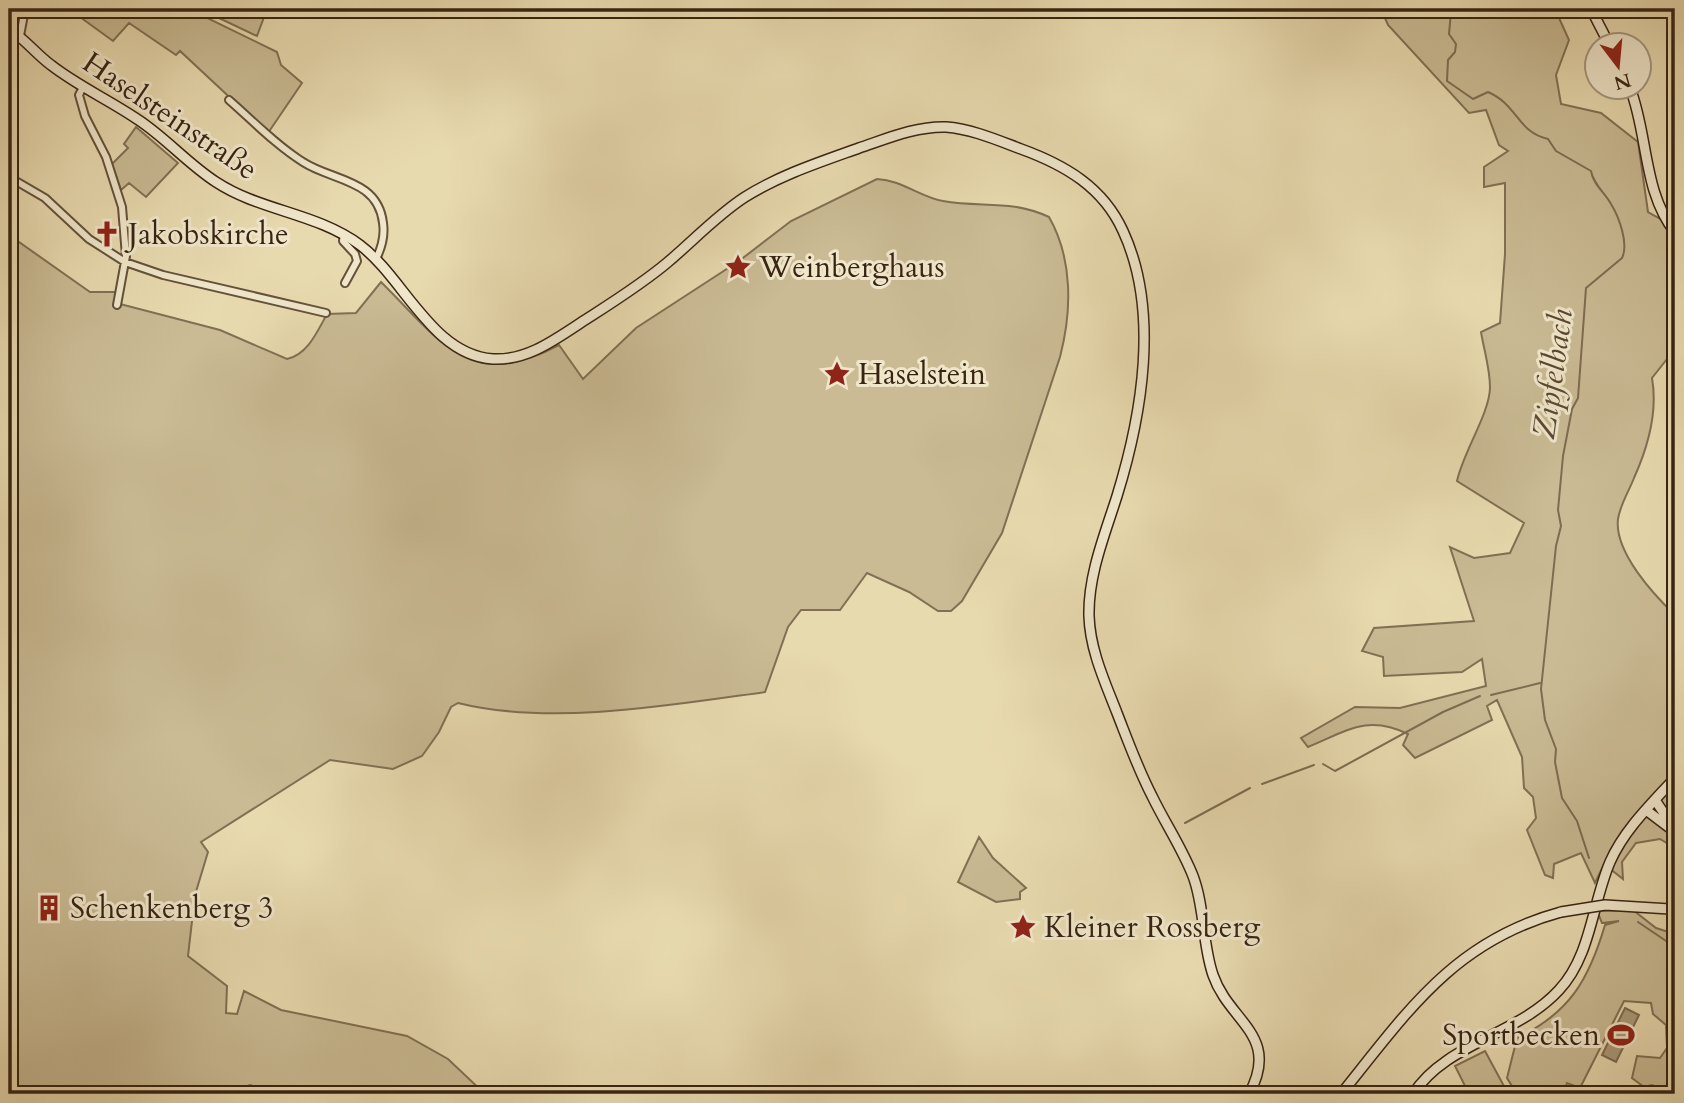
<svg xmlns="http://www.w3.org/2000/svg" width="1684" height="1103" font-family="Cardo,serif">
<rect width="100%" height="100%" fill="#e8daaf"/>
<filter id="stains"><feTurbulence type="fractalNoise" baseFrequency=".00286" numOctaves="4"/><feColorMatrix values="0 0 0 0 .2 0 0 0 0 .09 0 0 0 0 .02 0 0 0 .5 -.17"/></filter>
<radialGradient id="worn" r=".72"><stop offset=".6" stop-color="#630" stop-opacity="0"/><stop offset="1" stop-color="#630" stop-opacity=".3"/></radialGradient>
<path fill="#cabb94" stroke="#817054" stroke-width="2" d="M69,9H112L111,15L117,17L122,9H189L277,52L281,65L302,83L268,133L180,51L176,55L129,23L113,41Z
M200,9H267L257,36Z
M1381,9H1555L1569,40L1556,75L1561,104L1601,113L1638,142L1648,212L1675,227V349L1652,378C1658,412 1648,447 1634,478C1629,491 1620,505 1618,519C1614,552 1654,595 1675,615V848L1660,839L1636,843L1622,862L1623,879L1604,864L1595,883L1581,853L1554,864L1553,878L1545,875L1527,830L1536,818L1533,797L1524,788L1522,757L1497,700L1487,706L1492,720L1415,758L1403,745L1408,734C1367,714 1347,731 1308,747L1301,738L1355,707L1400,708L1486,686L1482,659L1462,672L1384,676L1383,657L1362,651L1374,628L1474,621L1450,547L1474,558L1510,553L1524,523L1457,481C1463,452 1490,413 1490,387C1490,369 1484,350 1481,332L1500,323L1505,254V183L1484,187V167L1508,151L1499,145L1486,110L1469,113L1388,25Z
M136,127L178,163L146,197L129,183L121,190L112,164L128,148L124,144Z
M877,179C902,180 920,197 943,201C982,208 1010,199 1049,217C1073,259 1072,311 1060,357L1002,533L962,601L951,611H938L909,592L867,573L840,610H801L788,627L765,692C672,705 550,726 458,703L451,707L439,732L422,756L393,769L330,760L201,842L208,852L195,895L188,956L227,986L226,1013L237,1014L244,991L281,1010L407,1036L448,1059L485,1094H279L250,1085L225,1094H9V235L90,292H120V304L220,330L287,359C308,354 317,332 327,314L356,313L381,282C442,342 468,393 559,345L583,379L636,328L739,261L791,221Z
M979,837L993,858L1026,888L1020,892V899L996,902L958,882Z
M1633,910L1656,928L1675,934V1094L1652,1085L1644,1087L1632,1078L1637,1056L1660,1058L1667,1048L1666,1025L1653,1014L1651,1003L1624,1001L1580,1088L1567,1083L1563,1094H1517L1507,1078L1517,1038C1570,1013 1589,979 1605,925L1619,921L1602,923L1597,911Z
M1485,1051L1505,1088L1493,1094H1469L1455,1066Z"/>
<path fill="#ac9c7a" stroke="#7e6c51" stroke-width="2" d="M1625,1008L1639,1015L1616,1062L1602,1055Z"/>
<g fill="none" stroke-linecap="round" stroke-linejoin="round">
<path stroke="#7e6c51" stroke-width="2" d="M511,9L524,14L544,9
M1454,9L1451,12L1449,34L1456,44L1455,52L1448,60L1447,81L1473,99L1488,92C1518,105 1517,132 1548,139L1556,151L1591,171C1593,184 1605,193 1611,204C1619,217 1629,244 1622,258L1586,288L1578,398L1572,409L1563,456L1558,510L1561,526L1556,546L1541,689L1545,720L1556,749L1555,762L1562,798L1577,821L1589,858
M1491,695L1540,683
M1323,764L1335,771L1443,712L1480,696
M1262,784L1314,765
M1185,823L1250,788
M1638,922L1675,947"/>
<g stroke="#64523a" stroke-width="10">
<path id="street" d="M20,36L25,9
M83,87L79,95L85,116L106,157L122,207L126,256L117,305
M229,100C253,121 276,145 303,162C332,181 378,179 383,223C385,236 382,247 376,259
M9,123L13,126
M9,177L45,198L89,239L125,262L163,275L326,313
M344,234L343,241L355,254L357,261L345,283"/>
</g>
<g stroke="#382413" stroke-width="12">
<path id="secondary" d="M1591,9L1610,46
M9,29C25,39 36,54 51,65C78,86 109,100 137,119C165,137 188,164 216,182C260,211 317,213 360,245C404,278 432,355 493,359C528,361 557,338 585,320C613,302 642,284 668,262C693,241 717,215 745,197C780,175 820,162 859,148C886,139 916,126 946,127C972,129 997,140 1021,149C1065,165 1103,187 1123,231C1160,311 1142,415 1117,496C1105,534 1088,575 1089,616C1090,650 1105,682 1117,713C1128,741 1138,769 1152,796C1165,823 1182,848 1193,876C1205,908 1202,943 1213,975C1229,1022 1281,1035 1249,1094
M1630,88C1648,133 1643,193 1675,232
M1655,800L1674,828
M1646,810L1675,832
M1341,1094C1407,1012 1454,941 1561,912
M1413,1094C1446,1043 1518,1035 1559,990C1591,956 1592,904 1610,862C1624,830 1651,804 1675,778"/>
</g>
<use href="#street" stroke="#f0e7cb" stroke-width="6"/>
<use href="#secondary" stroke="#f0e7cb" stroke-width="9"/>
<g stroke="#382413" stroke-width="12" stroke-linecap="butt">
<path id="secondary-bridge" d="M1561,912L1605,905L1670,909"/>
</g>
<use href="#secondary-bridge" stroke="#f0e7cb" stroke-width="9"/>
</g>
<defs>
<g id="church-bare" transform="scale(2.1)"><path d="M-1.2-6h2.4v3.5h3.3v2.4h-3.3V6h-2.4V-.1h-3.3v-2.4h3.3Z" fill="#8f2418" stroke="#f0e7cb" stroke-width="2.5" paint-order="stroke"/></g>
<g id="sight-bare" transform="scale(2.1)"><path d="M0-6L1.8-2.2L6-1.7L2.9 1.2L3.7 5.4L0 3.3L-3.7 5.4L-2.9 1.2L-6-1.7L-1.8-2.2Z" fill="#8f2418" stroke="#f0e7cb" stroke-width="2.5" paint-order="stroke"/></g>
<g id="building-bare" transform="scale(2.1)"><path d="M-4-6H4V6H1V3H-1V6H-4ZM-2.5-4.3h1.7v1.8h-1.7ZM.8-4.3h1.7v1.8H.8ZM-2.5-1h1.7V.8h-1.7ZM.8-1h1.7V.8H.8Z" fill="#8f2418" stroke="#f0e7cb" stroke-width="2.5" paint-order="stroke"/></g>
<g id="stadium-bare" transform="scale(2.1)"><path d="M0-5a6.5 5 0 1 0 0 10a6.5 5 0 1 0 0-10ZM-3.5-1.8h7v3.6h-7Z" fill="#8f2418" stroke="#f0e7cb" stroke-width="2.5" paint-order="stroke"/></g>
</defs>
<g fill-rule="evenodd">
<use href="#church-bare" x="107" y="234"/>
<use href="#sight-bare" x="738" y="267"/>
<use href="#sight-bare" x="837" y="374"/>
<use href="#building-bare" x="49" y="908"/>
<use href="#sight-bare" x="1023" y="927"/>
<use href="#stadium-bare" x="1621" y="1035"/>
</g>
<g text-anchor="middle" dominant-baseline="central" stroke-width="6" stroke-linejoin="round" paint-order="stroke">
<g font-size="30" fill="#382413" stroke="#f0e7cb">
<text transform="translate(170 116) rotate(34)">Haselsteinstraße</text>
</g>
<g font-size="30" fill="#382413" stroke="#f0e7cb" text-anchor="start">
<text x="128" y="234">Jakobskirche</text>
<text x="759" y="267">Weinberghaus</text>
<text x="858" y="374">Haselstein</text>
<text x="70" y="908">Schenkenberg 3</text>
<text x="1044" y="927">Kleiner Rossberg</text>
<text x="1600" y="1035" text-anchor="end">Sportbecken</text>
</g>
<g font-size="32" font-style="italic" fill="#5b4832" stroke="#f0e7cb">
<text transform="translate(1553 374) rotate(-82)">Zipfelbach</text>
</g>
</g>
<rect width="1684" height="1103" fill="none" stroke="#e8daaf" stroke-width="35"/>
<rect x="10" y="10" width="1663" height="1082" fill="none" stroke="#382413" stroke-width="3.5"/>
<rect x="18" y="18" width="1649" height="1068" fill="none" stroke="#382413" stroke-width="2"/>
<g transform="translate(1618 66) rotate(164)"><circle r="33" fill="#f0e7cb" stroke="#a69981" stroke-width="2"/>
<path d="M0-5L12 26L0 18L-12 26Z" fill="#8f2418"/>
<text y="-10" font-size="19" font-weight="bold" text-anchor="middle" fill="#382413">N</text>
</g>
<rect width="100%" height="100%" filter="url(#stains)"/>
<rect width="100%" height="100%" fill="url(#worn)"/>
</svg>
